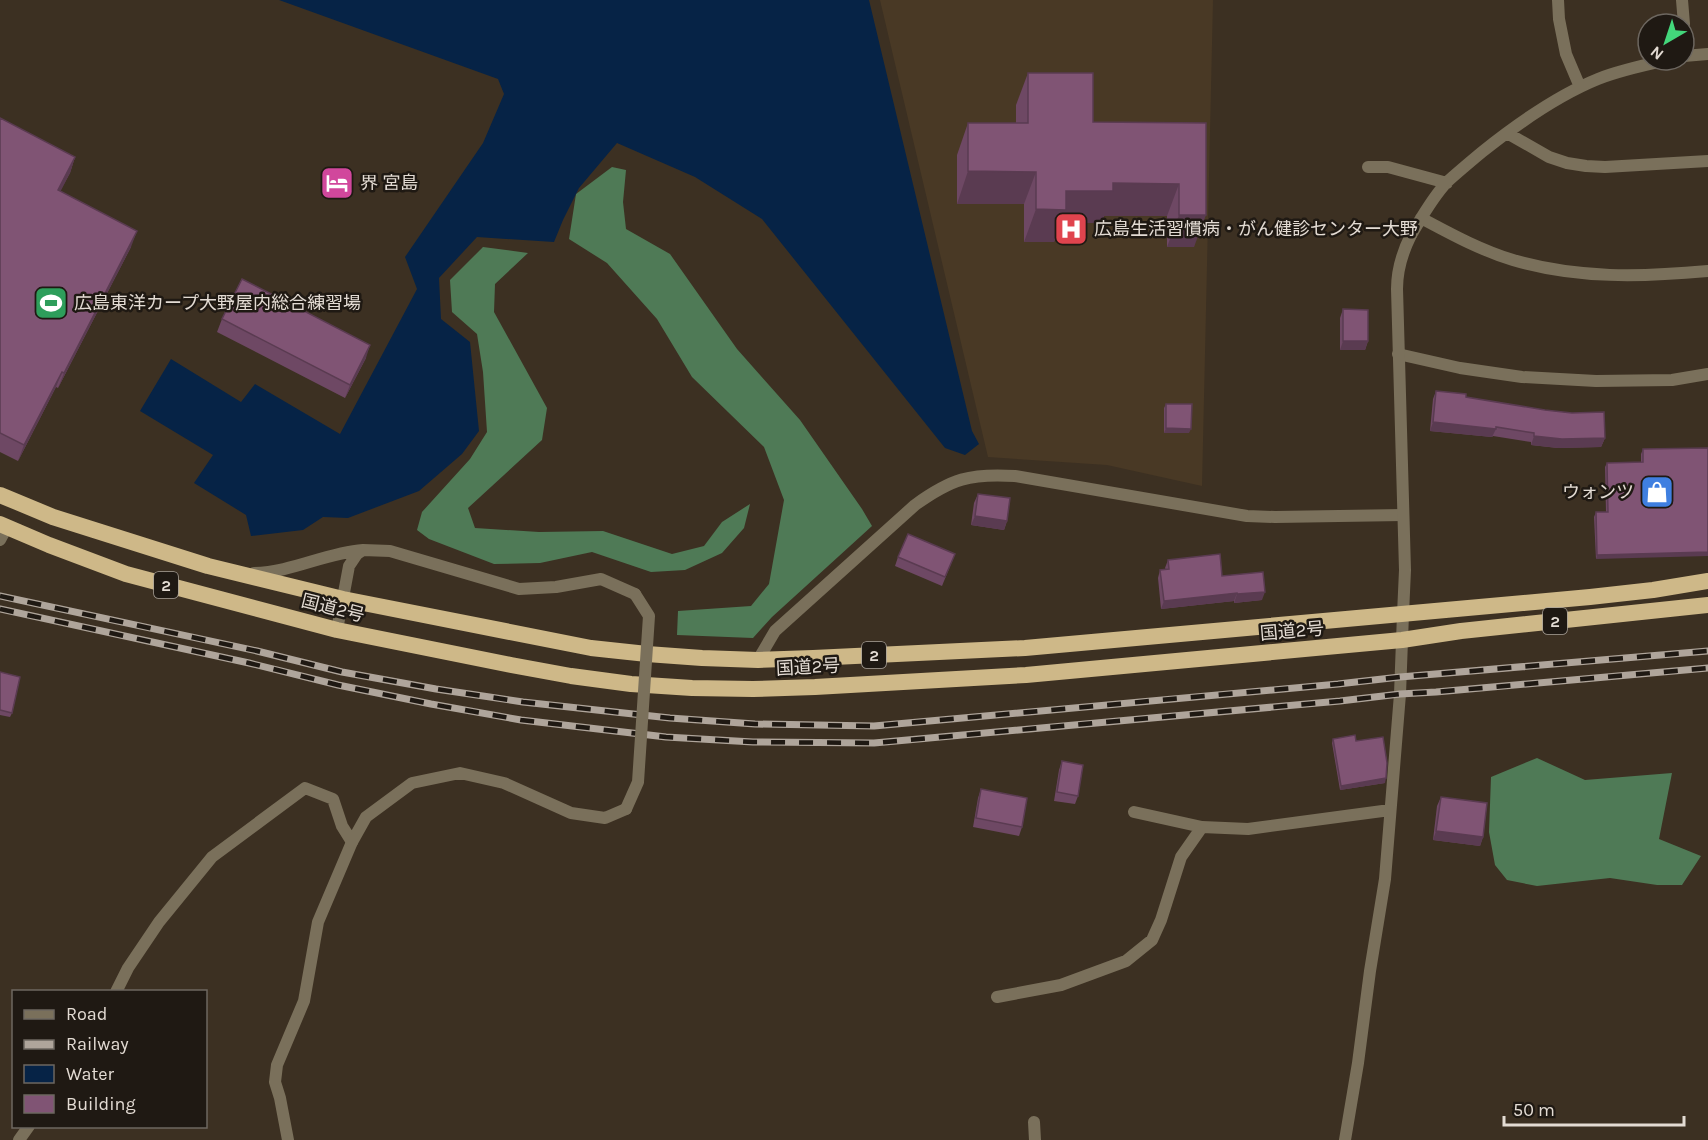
<svg xmlns="http://www.w3.org/2000/svg" width="1708" height="1140" font-family="Karla,'Noto Sans JP',sans-serif">
<rect width="100%" height="100%" fill="#3c3022"/>
<path fill="#493925" d="M880,0H1213L1202,486L1107,465L988,457Z"/>
<path fill="#4f7a56" d="M612,167L626,170L623,202L626,229L670,254L737,349L800,420L862,509L872,526L772,617L753,638L677,635L678,611L751,606L769,584L784,500L764,447L692,377L657,319L607,263L569,239L576,194Z
M483,247L528,253L495,284L494,312L547,408L542,440L468,508L475,528L539,532L603,531L672,554L704,546L722,522L750,504L744,528L722,553L685,570L651,572L592,552L540,563L494,564L429,539L417,530L422,512L470,459L487,432L483,372L477,334L452,312L450,280Z
M1537,758L1585,780L1672,773L1659,839L1701,856L1682,885H1657L1610,878L1537,886L1507,880L1495,865L1489,832L1491,777Z"/>
<path fill="#062346" d="M279,0H869L972,431L979,444L965,455L945,448L762,219L695,177L617,143L579,188L563,220L554,242L477,237L439,278L441,319L470,342L479,431L462,454L419,491L348,518L323,517L303,530L251,536L246,515L194,483L213,455L140,411L171,359L241,402L255,384L340,434L417,289L405,257L483,143L504,94L498,79Z"/>
<g fill="none" stroke-linecap="round" stroke-linejoin="round">
<path stroke="#7a705b" stroke-width="12" d="M288,1140L280,1098L275,1082L277,1065L304,1001L318,922L352,842"/>
<path stroke="#7a705b" stroke-width="12" d="M1558,0L1559,19L1566,54L1580,87
M1682,0L1684,24
M1684,29L1686,56
M1684,56L1708,54
M1507,133L1549,157L1567,163L1586,166L1605,167L1708,161
M1368,167H1388L1447,183
M1421,218C1451,234 1480,250 1513,260C1577,279 1642,277 1708,271
M1411,235C1422,217 1432,198 1447,182C1458,172 1470,162 1482,152C1517,124 1556,96 1598,79C1621,70 1645,65 1668,60
M1398,354L1460,368L1522,377L1596,381L1672,380L1708,374
M0,540L7,527
M254,573C293,572 325,553 363,550
M337,630L349,566L357,554L363,550L390,551L519,589L556,587L601,579L635,594
M758,660L775,631L915,505C951,479 970,473 1015,476L1247,516L1275,517L1403,515
M1134,812L1202,827L1248,829L1390,810
M116,992L128,968L159,922L212,857L305,788L333,799L342,826L352,842L366,817L412,783L460,773L504,783L571,813L605,818L626,809
M997,997L1061,985L1126,961L1152,940L1161,920L1181,857L1202,827
M1034,1122L1035,1140
M19,1140L29,1126
M1345,1140L1358,1063L1370,971L1385,879L1400,694L1403,614"/>
<path stroke="#7a705b" stroke-width="12" d="M1403,614L1405,570L1397,289C1397,269 1402,253 1411,235"/>
<path stroke="#ceb888" stroke-width="16" d="M0,495L53,517L208,566L343,599L591,648L647,654L702,658L758,660L813,658L1025,648L1590,597L1653,590L1708,581
M0,524L49,545L126,574L337,630L511,665L571,676L631,684L692,688L753,689L815,687L1026,675L1402,640L1461,631L1708,605"/>
<g stroke="#afa59b" stroke-width="7">
<path id="rail" d="M0,596L257,651L342,672L436,689L523,702L670,718L755,724L874,726L1338,684L1400,677L1708,651
M0,609L249,663L338,685L431,704L521,720L666,737L753,742L874,743L1340,701L1400,694L1436,692L1708,668"/>
</g>
<use href="#rail" stroke="#1f1913" stroke-width="4.5" stroke-dasharray="14" stroke-linecap="butt"/>
<path stroke="#7a705b" stroke-width="12" d="M626,809L638,782L649,616L635,594"/>
</g>
<path fill="#6e4864" d="M1028,73L1093,122L1206,123L1194,247H1167V216H1104L1101,223H1061L1054,242H1024V204H957V155L968,123H1016V105Z
M0,118L75,157L70,173L60,191L131,247L58,388L56,387L18,461L0,452Z
M1343,309L1368,341L1365,350H1340V318Z
M222,319L366,358L345,398L217,332Z
M1436,391L1466,397L1605,438L1601,447L1558,448L1531,445V442L1493,436L1492,437L1430,431L1433,399Z
M1166,404L1189,433H1164V408Z
M1708,448L1596,559L1594,517L1596,512H1606L1605,467L1607,463L1641,462V454L1643,449Z
M978,494L1007,521L1004,530L971,525L974,503Z
M955,554L942,586L895,566L898,557Z
M1168,560L1222,576L1262,600L1234,603V601L1161,609L1158,578L1160,570H1166L1165,568Z
M0,672L12,713L10,717L0,715Z
M1333,739L1356,741L1385,783L1340,790L1332,743Z
M1062,761L1078,796L1075,804L1054,801L1059,770Z
M981,789L1022,827L1019,836L973,827L978,798Z
M1441,797L1483,837L1480,846L1433,840L1437,806Z"/>
<path fill="#5a3b51" d="M75,157L70,173L53,206L58,190Z
M968,171L1036,172L1024,204H957Z
M1113,183L1179,184L1167,216H1104L1101,223H1061L1054,242H1024L1036,209L1066,191Z
M1179,215H1206L1194,247H1167Z
M137,231L131,247L58,388L64,373Z
M1343,341H1368L1365,350H1340Z
M370,345L366,358L345,398L350,385Z
M62,372L56,387L18,461L24,445Z
M1433,422L1496,429L1492,437L1430,431Z
M1166,428L1191,429L1189,433H1164Z
M1534,436L1605,438L1601,447L1558,448L1531,445Z
M975,516L1007,521L1004,530L971,525Z
M1708,552V556L1596,559L1597,555Z
M1265,592L1262,600L1234,603L1237,594Z
M1237,593L1234,601L1161,609L1164,601Z
M1386,778L1385,783L1340,790L1341,786Z
M1436,831L1483,837L1480,846L1433,840Z"/>
<path fill="#805474" stroke="#5a3b51" stroke-width="1.5" d="M1028,73H1093V122L1206,123V215H1179V184L1113,183V191H1066V210L1036,209V172L968,171V123H1028Z
M0,118L75,157L58,190L137,231L64,373L62,372L24,445L0,433Z
M242,279L370,345L350,385L222,319Z
M1343,309L1368,310V341H1343Z
M1436,391L1466,394V397L1545,410L1572,413L1604,412L1605,438L1562,439L1534,436V433L1496,427V429L1433,422Z
M1166,404H1192L1191,429L1166,428Z
M1708,448V552L1597,555L1596,512H1608L1607,463L1643,462V449Z
M978,494L1010,498L1007,521L975,516Z
M908,534L955,554L945,577L898,557Z
M1220,554L1222,576L1263,572L1265,592L1237,594V593L1164,601L1160,570L1169,569L1168,560Z
M0,672L20,677L12,713L0,710Z
M1355,735L1356,741L1383,737L1387,763L1386,778L1341,786L1333,739Z
M1062,761L1083,765L1078,796L1057,792Z
M981,789L1027,798L1022,827L976,818Z
M1441,797L1487,803L1483,837L1436,831Z"/>
<defs>
<g id="hotel-square" transform="scale(1.725)"><rect x="-9" y="-9" width="18" height="18" rx="4" fill="#d1479c" stroke="#1f1913"/><path d="M-6-4.5h1.5V1H6V5H4.5V3h-9V5H-6ZM-4 0a1.8 1.8 0 1 1 3.6 0ZM.5 0V-2.5h3Q6-2.5 6 0Z" fill="#fff"/></g>
<g id="hospital-square" transform="scale(1.725)"><rect x="-9" y="-9" width="18" height="18" rx="4" fill="#e0444e" stroke="#1f1913"/><path d="M-5-5h3v3.5h4V-5h3V5h-3V1.5h-4V5h-3Z" fill="#fff"/></g>
<g id="stadium-square" transform="scale(1.725)"><rect x="-9" y="-9" width="18" height="18" rx="4" fill="#2e9e5b" stroke="#1f1913"/><path d="M0-5a6.5 5 0 1 0 0 10a6.5 5 0 1 0 0-10ZM-3.5-1.8h7v3.6h-7Z" fill="#fff"/></g>
<g id="shop-square" transform="scale(1.725)"><rect x="-9" y="-9" width="18" height="18" rx="4" fill="#3f7fe0" stroke="#1f1913"/><path d="M-5-2.5h2.3a2.7 3.5 0 0 1 5.4 0H5L5.5 6h-11ZM-1.5-2.5h3a1.5 2.3 0 0 0-3 0Z" fill="#fff"/></g>
</defs>
<g fill-rule="evenodd">
<use href="#hotel-square" x="337" y="183"/>
<use href="#hospital-square" x="1071" y="229"/>
<use href="#stadium-square" x="51" y="303"/>
<use href="#shop-square" x="1657" y="492"/>
</g>
<g text-anchor="middle" dominant-baseline="central" stroke-width="5" stroke-linejoin="round" paint-order="stroke">
<g fill="#1f1913" stroke="#a8a199" stroke-width="1.5">
<rect x="154" y="572" width="24" height="26" rx="4.5"/>
<rect x="1543" y="608" width="24" height="26" rx="4.5"/>
<rect x="862" y="642" width="24" height="26" rx="4.5"/>
</g>
<g font-size="16" font-weight="bold" fill="#e3dbd3">
<text x="166" y="585">2</text>
<text x="1555" y="621">2</text>
<text x="874" y="655">2</text>
</g>
<g font-size="18" fill="#e3dbd3" stroke="#1f1913" text-anchor="start">
<text x="360" y="183">界 宮島</text>
<text x="1094" y="229">広島生活習慣病・がん健診センター大野</text>
<text x="74" y="303">広島東洋カープ大野屋内総合練習場</text>
<text x="1634" y="492" text-anchor="end">ウォンツ</text>
</g>
<g font-size="18" fill="#e3dbd3" stroke="#1f1913">
<text transform="translate(333 608) rotate(14)">国道2号</text>
<text transform="translate(1292 631) rotate(-5)">国道2号</text>
<text transform="translate(808 667) rotate(-3)">国道2号</text>
</g>
</g>
<rect x="12" y="990" width="195" height="138" fill="#1f1913" stroke="#6d6760" stroke-width="1.5"/>
<rect x="24" y="1010" width="30" height="9" fill="#7a705b" stroke="#6d6760" stroke-width="1.5"/>
<text x="66" y="1020" font-size="18" fill="#e3dbd3">Road</text>
<rect x="24" y="1040" width="30" height="9" fill="#afa59b" stroke="#6d6760" stroke-width="1.5"/>
<text x="66" y="1050" font-size="18" fill="#e3dbd3">Railway</text>
<rect x="24" y="1065" width="30" height="18" fill="#062346" stroke="#6d6760" stroke-width="1.5"/>
<text x="66" y="1080" font-size="18" fill="#e3dbd3">Water</text>
<rect x="24" y="1095" width="30" height="18" fill="#805474" stroke="#6d6760" stroke-width="1.5"/>
<text x="66" y="1110" font-size="18" fill="#e3dbd3">Building</text>
<g transform="translate(1666 42) rotate(219)"><circle r="28" fill="#1f1913" stroke="#6d6760" stroke-width="1.5"/>
<path d="M0-4.5L10 22L0 15L-10 22Z" fill="#43d77b"/>
<text y="-9" font-size="16" font-weight="bold" text-anchor="middle" fill="#e3dbd3">N</text>
</g>
<path d="M1504 1116v9h180v-9" fill="none" stroke="#e3dbd3" stroke-width="3"/>
<text x="1513" y="1116" font-size="18" fill="#e3dbd3" stroke="#1f1913" stroke-width="4.5" paint-order="stroke">50 m</text>
</svg>
